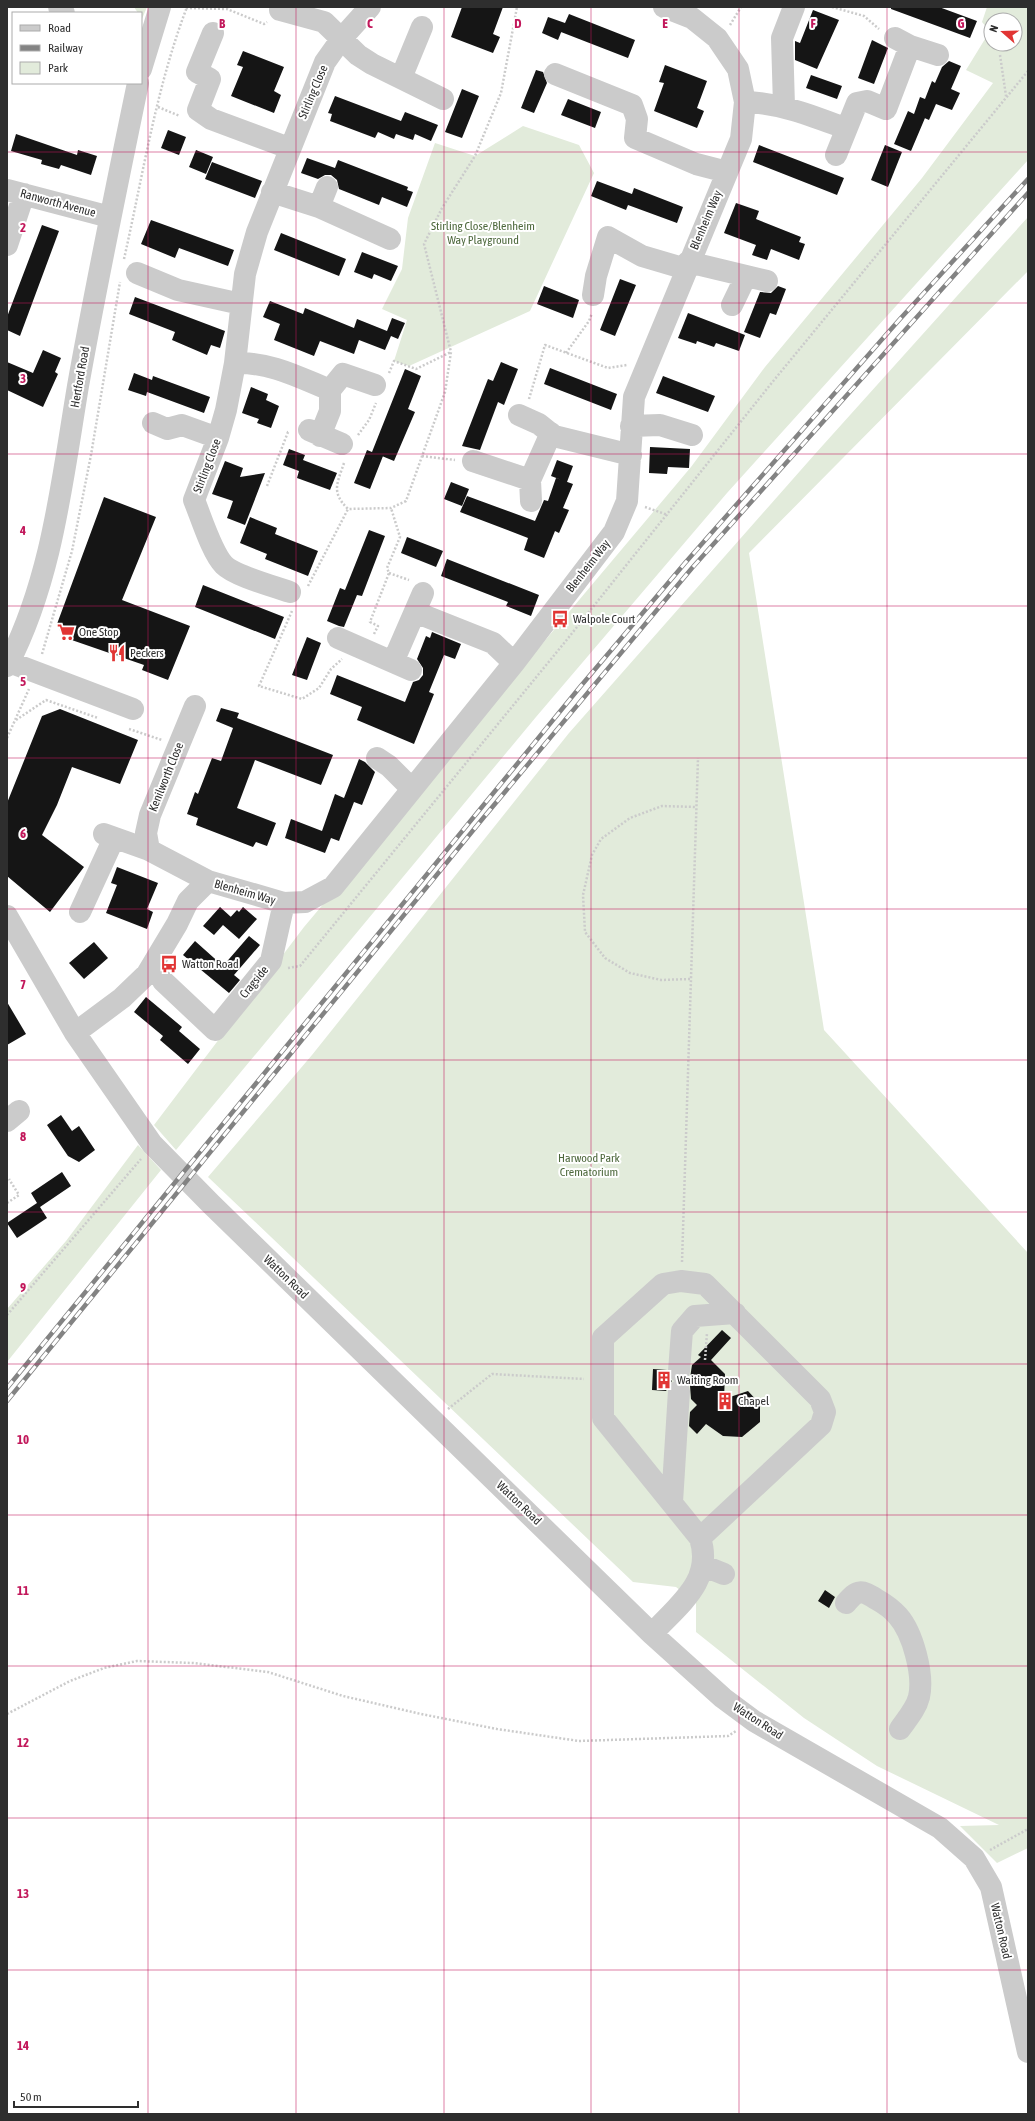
<svg xmlns="http://www.w3.org/2000/svg" width="1035" height="2121" font-family="'Asap Condensed',sans-serif">
<rect width="100%" height="100%" fill="#fff"/>
<path fill="#e2ebdb" fill-rule="evenodd" d="M134,7H147L142,19L141,13H138Z
M987,7H1028V160L727,493L536,717L176,1150L154,1125L304,927L691,467L765,367L922,178L993,83L966,70L985,39L988,29L982,22ZM991,20H1015V44H991Z
M523,126L579,145L594,173L530,311L409,366L394,361L407,320L382,309L402,269L408,218L435,143L475,156Z
M1028,217V271L749,553L824,1030L1028,1253V1848L997,1863L960,1826L999,1825L877,1766L804,1718L696,1632V1603L676,1587L633,1582L208,1177L312,1055L569,733L815,454Z
M138,1145L161,1170L7,1362V1309L66,1241Z"/>
<path fill="#151515" d="M462,7H503L493,34L500,37L493,53L451,37Z
M891,7H939L977,21L970,38L891,9Z
M813,10L839,20L817,69L795,60V41L800,43Z
M569,14L635,40L628,58L561,32L564,25L558,40L542,33L548,17L565,23Z
M872,40L888,48L874,84L858,78Z
M243,51L284,67L274,91L281,95L274,113L231,96L243,67L237,65Z
M949,61L961,66L951,89L960,93L952,110L936,104L929,120L920,116L925,118L911,151L894,144L908,111L914,114L920,97L925,99L932,81L935,83L942,67Z
M665,65L707,81L697,108L704,111L697,128L654,111L664,83L659,82Z
M536,70L543,72L547,83L534,113L521,108Z
M811,75L842,86L837,99L806,88Z
M462,89L479,96L462,138L445,132Z
M335,96L401,121L405,112L438,125L431,141L415,134L413,140L396,134L394,139L378,132L375,138L330,121L332,114L328,113Z
M568,99L601,112L595,128L561,115Z
M168,130L186,137L179,155L161,148Z
M16,134L77,155L78,150L97,156L91,175L61,165L59,169L41,164L42,160L11,151Z
M759,145L844,178L837,195L753,162Z
M885,145L902,152L888,187L871,180Z
M196,150L213,157L206,174L189,167Z
M307,158L335,168L338,160L408,187L407,190L413,192L407,207L382,197L379,205L339,189L337,180L331,175H325L318,179L301,173Z
M212,162L262,181L255,198L205,179Z
M597,181L632,194L634,188L683,207L677,223L628,205L626,210L591,196Z
M736,203L759,211L756,219L801,237L799,242L805,244L799,260L771,249L767,260L752,255L756,245L724,233Z
M151,220L234,250L228,266L179,248L175,258L141,244Z
M42,225L59,231L20,336L7,330V317Z
M281,233L346,259L339,276L274,250Z
M362,252L398,266L391,281L374,274L372,279L354,272Z
M620,279L636,285L615,336L600,330Z
M544,286L579,300L573,318L537,304Z
M778,286L786,289L776,315L770,313L760,338L744,332L760,292L771,293Z
M135,297L225,331L220,348L211,345L207,355L172,340L175,332L129,314Z
M270,301L303,314L305,308L354,328L357,319L387,331L392,318L405,323L398,339L391,336L385,350L359,340L354,354L320,341L314,356L274,340L280,324L263,317Z
M688,313L745,335L739,351L716,343L714,347L697,341L696,344L678,338Z
M43,350L61,358L55,372L58,374L43,407L7,390V362L33,373Z
M501,362L518,369L504,405L498,402L480,450L462,446L488,379L493,381Z
M550,368L617,394L611,410L544,384Z
M405,369L421,376L408,409L415,412L394,461L377,454L383,456L370,489L354,483L367,450L372,452Z
M134,373L152,380L153,376L210,397L204,413L147,392L146,396L128,390Z
M663,376L715,396L708,412L656,393Z
M251,387L268,394L266,400L279,406L271,428L257,423L259,419L242,413Z
M650,447L690,449L689,468L668,467L667,474L649,473Z
M289,449L305,455L303,460L337,473L330,490L297,478L299,471L283,465Z
M557,460L573,466L567,482L551,476Z
M225,461L243,468L240,477L265,473L245,525L227,518L233,501L212,494Z
M556,478L573,484L563,508L569,510L559,533L555,531L544,558L524,550L528,538L460,512L467,496L535,521L544,500L548,501Z
M451,482L469,489L462,506L444,499Z
M104,497L156,517L122,600L190,626L168,680L142,670L144,665L63,637L57,624Z
M250,517L277,528L275,534L318,551L308,576L265,559L267,554L240,543Z
M369,530L385,536L362,596L357,595L344,627L339,626L327,621L340,588L345,590Z
M407,537L443,551L436,567L401,553Z
M447,559L539,595L531,616L506,606L508,602L441,576Z
M203,585L284,617L275,639L195,607Z
M432,632L461,644L455,659L444,655L429,692L434,694L414,744L357,720L362,707L330,694L337,675L405,702L413,682L419,680L423,675V668L417,659L426,636L430,638Z
M307,637L321,643L307,680L292,675Z
M221,708L239,713L237,718L333,755L321,785L255,760L237,808L276,823L267,846L256,842L253,847L196,825L198,818L187,814L195,792L198,794L212,758L221,761L233,728L216,721Z
M60,709L138,740L120,784L72,767L57,805L42,835L84,867L50,912L7,876V803L42,716Z
M359,759L365,762L375,772L362,805L354,802L339,841L331,838L325,853L285,838L291,819L322,831L335,794L344,798Z
M117,867L158,883L147,909L153,912L147,929L106,913L117,885L111,883Z
M220,907L231,917L227,921L237,910L239,912L243,907L257,919L239,939L223,925L214,935L203,926Z
M249,936L260,945L234,975L240,980L229,993L183,955L195,941L223,966Z
M94,942L108,958L84,979L69,963Z
M146,997L182,1027L179,1031L200,1049L188,1064L160,1040L163,1036L134,1012Z
M7,1002L26,1034L7,1045Z
M61,1115L72,1131L79,1126L95,1150L79,1162L68,1156L47,1125Z
M62,1172L71,1186L40,1207L47,1218L17,1238L7,1223L37,1203L31,1193Z
M722,1330L731,1338L711,1360L725,1374L724,1399L748,1391L760,1404V1422L742,1437L723,1436L706,1424L697,1434L689,1426L690,1412L697,1405L691,1399L690,1386L686,1381L690,1378L692,1365L701,1357L698,1355Z
M653,1369L667,1370L668,1377L672,1381L666,1391L652,1390Z
M825,1590L835,1597L829,1608L818,1601Z"/>
<g fill="none" stroke-linecap="round" stroke-linejoin="round">
<path stroke="#cbcbcb" stroke-width="2.5" stroke-dasharray="2 2" stroke-linecap="butt" d="M832,7L864,16L879,29
M186,8L227,9L264,24L267,22
M730,25L741,7
M1000,55L1006,96
M158,107L180,116
M124,259C143,175 156,88 187,7
M566,353L589,321L592,313
M389,373L394,361L416,369L451,352
M529,399L545,345L608,368L627,365
M358,435L369,420L376,403
M422,456L455,460
M344,463C337,484 331,492 348,509L391,508L406,501L445,392L451,352L424,244L442,208L475,156L501,93L517,7
M267,486L288,432H290
M645,507L668,515
M389,573L409,580
M308,586L348,509
M292,611L259,686L302,699L319,688L331,669L342,659
M374,634L378,626L370,622L389,573L387,568L400,537L391,508
M42,654L72,551L91,455L120,282
M16,720L46,700L98,718
M129,729L162,740
M7,738L29,689
M288,968L300,966L565,642L770,385L1028,71
M690,979L661,980L630,973L605,958L585,932L583,895L592,855L601,839L630,818L662,806L696,807
M7,1203L19,1195L9,1179
M682,1262L698,758
M7,1315L141,1159
M705,1360L707,1333
M448,1409L492,1374L584,1379
M7,1714L70,1681L104,1668L137,1661L193,1663L268,1672L343,1696L421,1714L497,1729L579,1741L728,1736L736,1731
M990,1850L1028,1829"/>
<path stroke="#cbcbcb" stroke-width="22" d="M59,7L64,13
M280,10L324,22L358,55L372,64L443,99
M213,33L197,72L210,79L198,110L211,119L289,148
M895,38L910,46L938,55
M141,69L160,7
M555,74L632,105L637,119L635,138L696,164L727,172
M401,78L422,27
M745,102C781,103 812,116 845,128
M784,106L782,38L794,7
M836,155L857,103L867,101L886,109L910,46
M7,190L110,217
M272,192L319,207L390,239
M319,207L327,187
M7,245L24,194
M688,262L767,281
M137,273L178,290L241,304
M593,295L596,276L608,237L642,256L686,269
M732,305L746,276
M235,363C271,362 298,377 330,390
M519,415L539,424L554,436L631,455
M153,423L167,429L182,425L218,438
M631,426L660,425L692,435
M309,430L342,444
M320,436L330,411V390L343,374L375,385
M473,461L530,480L551,433
M530,480L531,501
M290,592C273,586 235,576 224,565C212,553 201,517 194,500L218,438L226,410L235,363L245,274L257,232L325,62L342,38L370,7
M415,612L493,643L514,663
M338,638L411,670
M9,662L133,709
M393,662L423,593
M7,666C52,580 62,481 78,386C96,285 117,184 138,83
M377,758L389,766L411,788
M104,834L149,850L208,881
M149,850L146,833L150,815L195,706
M80,912L114,838
M7,916L75,1033L152,1144L211,1204L652,1634L723,1698L754,1721L940,1828L974,1858L991,1887L1028,2052
M163,981L215,1030L271,961L284,903
M75,1033L122,998L147,974L177,924L188,901L208,881L284,903L305,902L333,887L514,663L614,532L627,501L634,397L741,139L745,102L738,69L717,38L692,18L664,7
M7,1121L19,1111
M679,1371L682,1331L695,1316L735,1313
M672,1502L679,1391
M704,1566L724,1574
M846,1603C858,1589 861,1590 876,1599C885,1604 892,1609 898,1616C913,1633 924,1675 919,1697C916,1709 907,1719 900,1729
M652,1634C678,1605 714,1581 700,1538L603,1418V1338L663,1284L681,1281L705,1284L820,1399L825,1412L821,1425L700,1538"/>
<g stroke="#838383" stroke-width="4.5">
<path id="rail" d="M7,1388L580,687L685,563L900,319L1028,179
M7,1401L484,817L692,568L1028,193"/>
</g>
<use href="#rail" stroke="#fff" stroke-width="3" stroke-dasharray="9" stroke-linecap="butt"/>
</g>
<path fill="none" stroke="#c2185b" stroke-width="1" stroke-opacity="0.55" d="M148,7V2114M296,7V2114M444,7V2114M591,7V2114M739,7V2114M887,7V2114M7,152H1028M7,303H1028M7,454H1028M7,606H1028M7,758H1028M7,909H1028M7,1060H1028M7,1212H1028M7,1364H1028M7,1515H1028M7,1666H1028M7,1818H1028M7,1970H1028"/>
<defs>
<g id="bus-bare" transform="scale(1.38)"><path d="M-5-6H5V4H4V6H2V4H-2V6H-4V4H-5ZM-3.5-4V0h7V-4ZM-3.5 1.2v1.5H-2V1.2ZM2 1.2v1.5H3.5V1.2Z" fill="#e13534" stroke="#fff" stroke-width="2.5" paint-order="stroke"/></g>
<g id="supermarket-bare" transform="scale(1.38)"><path d="M-6-5.5h2.5l.6 2H6L4.5 2H-2.5L-4.4-4H-6ZM-1.5 3.2a1.3 1.3 0 1 0 .1 0ZM3 3.2a1.3 1.3 0 1 0 .1 0Z" fill="#e13534" stroke="#fff" stroke-width="2.5" paint-order="stroke"/></g>
<g id="restaurant-bare" transform="scale(1.38)"><path d="M-5-6h1v4h1v-4h1v4h1v-4h1v5L-1.5 .5V6h-2V.5L-5-1ZM5-6V6H3V1.5H1.5Q1.5-4 5-6Z" fill="#e13534" stroke="#fff" stroke-width="2.5" paint-order="stroke"/></g>
<g id="building-bare" transform="scale(1.38)"><path d="M-4-6H4V6H1V3H-1V6H-4ZM-2.5-4.3h1.7v1.8h-1.7ZM.8-4.3h1.7v1.8H.8ZM-2.5-1h1.7V.8h-1.7ZM.8-1h1.7V.8H.8Z" fill="#e13534" stroke="#fff" stroke-width="2.5" paint-order="stroke"/></g>
</defs>
<g fill-rule="evenodd">
<use href="#bus-bare" x="560" y="619"/>
<use href="#supermarket-bare" x="66" y="632"/>
<use href="#restaurant-bare" x="117" y="653"/>
<use href="#bus-bare" x="169" y="964"/>
<use href="#building-bare" x="664" y="1380"/>
<use href="#building-bare" x="725" y="1401"/>
</g>
<g text-anchor="middle" dominant-baseline="central" stroke-width="4" stroke-linejoin="round" paint-order="stroke">
<g font-size="12" fill="#2e2e2e" stroke="#fff">
<text transform="translate(313 92) rotate(-67)">Stirling Close</text>
<text transform="translate(58 203) rotate(15)">Ranworth Avenue</text>
<text transform="translate(706 220) rotate(-67)">Blenheim Way</text>
<text transform="translate(80 377) rotate(-80)">Hertford Road</text>
<text transform="translate(207 466) rotate(-69)">Stirling Close</text>
<text transform="translate(588 566) rotate(-52)">Blenheim Way</text>
<text transform="translate(166 777) rotate(-68)">Kenilworth Close</text>
<text transform="translate(245 892) rotate(16)">Blenheim Way</text>
<text transform="translate(254 982) rotate(-51)">Cragside</text>
<text transform="translate(286 1277) rotate(44)">Watton Road</text>
<text transform="translate(519 1503) rotate(44)">Watton Road</text>
<text transform="translate(758 1721) rotate(33)">Watton Road</text>
<text transform="translate(1001 1931) rotate(77)">Watton Road</text>
</g>
<g font-size="12" fill="#4d683c" stroke="#fff">
<text x="483" y="226">Stirling Close/Blenheim<tspan x="483" dy="14">Way Playground</tspan></text>
<text x="589" y="1158">Harwood Park<tspan x="589" dy="14">Crematorium</tspan></text>
</g>
<g font-size="12" fill="#2e2e2e" stroke="#fff" text-anchor="start">
<text x="573" y="619">Walpole Court</text>
<text x="79" y="632">One Stop</text>
<text x="130" y="653">Peckers</text>
<text x="182" y="964">Watton Road</text>
<text x="677" y="1380">Waiting Room</text>
<text x="738" y="1401">Chapel</text>
</g>
</g>
<g font-size="13" text-anchor="middle" font-weight="bold" fill="#c2185b" stroke="#fff" stroke-width="4" stroke-linejoin="round" paint-order="stroke">
<text x="222" y="28">B</text>
<text x="370" y="28">C</text>
<text x="518" y="28">D</text>
<text x="665" y="28">E</text>
<text x="813" y="28">F</text>
<text x="961" y="28">G</text>
<text x="23" y="232">2</text>
<text x="23" y="383">3</text>
<text x="23" y="535">4</text>
<text x="23" y="686">5</text>
<text x="23" y="838">6</text>
<text x="23" y="989">7</text>
<text x="23" y="1141">8</text>
<text x="23" y="1292">9</text>
<text x="23" y="1444">10</text>
<text x="23" y="1595">11</text>
<text x="23" y="1747">12</text>
<text x="23" y="1898">13</text>
<text x="23" y="2050">14</text>
</g>
<rect width="1035" height="2121" fill="none" stroke="#2e2e2e" stroke-width="16"/>
<rect x="12" y="12" width="130" height="72" fill="#ffffff" stroke="#ababab"/>
<rect x="20" y="25" width="20" height="6" fill="#cbcbcb" stroke="#ababab"/>
<text x="48" y="32" font-size="12" fill="#2e2e2e">Road</text>
<rect x="20" y="45" width="20" height="6" fill="#838383" stroke="#ababab"/>
<text x="48" y="52" font-size="12" fill="#2e2e2e">Railway</text>
<rect x="20" y="62" width="20" height="12" fill="#e2ebdb" stroke="#ababab"/>
<text x="48" y="72" font-size="12" fill="#2e2e2e">Park</text>
<g transform="translate(1003 32) rotate(290)"><circle r="19" fill="#ffffff" stroke="#ababab"/>
<path d="M0-3L7 15L0 10L-7 15Z" fill="#e13534"/>
<text y="-6" font-size="11" font-weight="bold" text-anchor="middle" fill="#2e2e2e">N</text>
</g>
<path d="M14 2101v6h124v-6" fill="none" stroke="#2e2e2e" stroke-width="2"/>
<text x="20" y="2101" font-size="12" fill="#2e2e2e" stroke="#ffffff" stroke-width="3" paint-order="stroke">50 m</text>
</svg>
